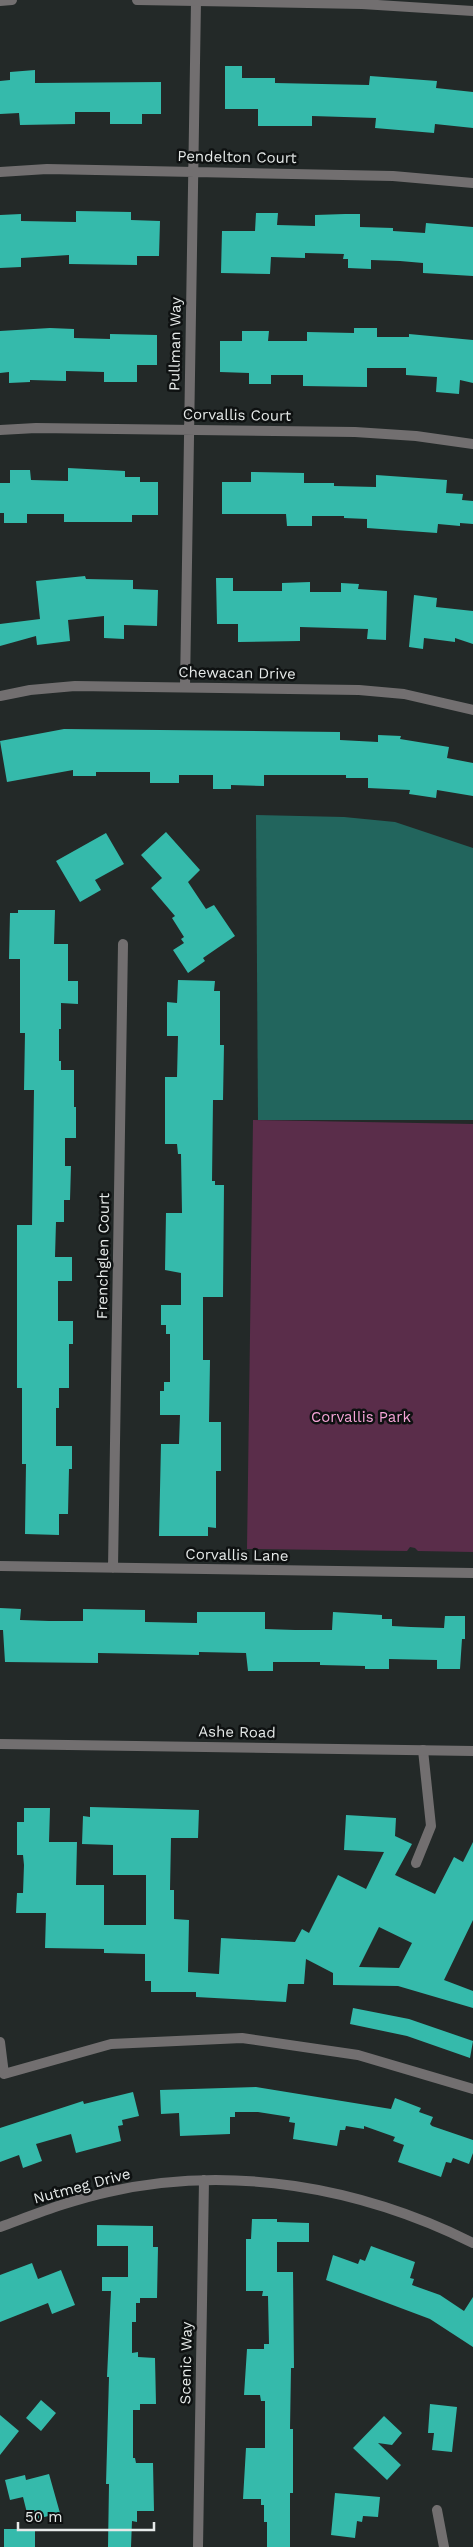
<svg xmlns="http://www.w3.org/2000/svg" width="473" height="2547" font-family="'Work Sans',sans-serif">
<rect width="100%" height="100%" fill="#232928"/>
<path fill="#5a2d4a" d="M253,1120L473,1124V1552L418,1551L415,1548L410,1547L407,1551L247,1549Z"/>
<path fill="#22655d" d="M256,815L344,817L395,822L473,848V1120H258Z"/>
<path fill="#35baab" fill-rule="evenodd" d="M225,66H242V78H275V83L369,85L370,76L437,81L436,88L473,92V128L435,124L434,133L375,128L376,118L312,116V126H258V109H225Z
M35,70V83L161,82V114H142V124H110V112H75V124L20,125L19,113L0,114V81L10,80V72Z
M76,211L131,212V220L160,221L159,256H137V265L69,264V255L21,258V267L0,268V215L21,214V221L76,222Z
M256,213H278L277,225L315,226V215L345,214H360V227L393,228V231L425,233L426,223L473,227V276L423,273V263L400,261L371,260V269L348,268V259H343L344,254L305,253V258L271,257L270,274L221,273L222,231H255Z
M50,328L74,329V338L110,339V334L157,335V365H137V382H104V372L66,371V381L30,380V382L9,383V372L0,373V331Z
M354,328H377V337H409V334L473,340V383L460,380L459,394L436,392L437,377L406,375V368H367V387L303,386V375H271V384H249V373L220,372V341H242V331H269L268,341H307V332L354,333Z
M68,468L125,471V477H140V482H158V515H132V522H64V514H27V523H4V513H0V483H10V470H30L31,480L68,481Z
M251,472L304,473V483H334V486L376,487V475L447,480L446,493L463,494L462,500L473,501V524L460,523V526L438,524L437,533L367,528V519L344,518V516H312V526H287L286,514H222V482H251Z
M85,576L86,579L133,580V589L158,590L157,626L124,625V639L104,638V616L68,620L70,641L37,645L36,636L0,646V624L40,619L36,581Z
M216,578H233V591H282V583L310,582V592H341V583L359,584L358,589L387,591L386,640L367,639L368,629L300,627V641L238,642V624H217Z
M414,595L437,598L436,607L473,611V644L455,638V642L424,638L423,649L409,647Z
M64,729L340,732V740L378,742V735L401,736L400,739L449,747L447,758L473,763V796L437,790L436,798L409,794L410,790L368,788V778H346V775H264V786L231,785V789H213V775H179V783H150V772H96V776H73V770L7,782L0,741Z
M166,832L200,870L188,882L206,909L214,905L235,936L203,958L205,961L188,973L173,950L184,943L181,939L184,937L172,918L175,916L151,888L162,878L141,855Z
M106,833L124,864L95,880L101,890L80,902L56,861Z
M18,910H55L54,944H68V981H78V1004L61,1003V1029H59V1061H61V1070H74V1107H76V1138H65V1166H71L70,1200H64V1222H56L55,1257H72V1281H58V1321H73V1344H69V1388H59V1408H56V1446H72V1469H69L68,1514H59V1535L25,1534L26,1464H22V1388H17V1225H32L34,1090H24L25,1033H20V959H9L10,913H18Z
M178,980L215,981L214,991H220V1045H224L223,1100H213L212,1181H215V1185H224L223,1297H203V1360H210L209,1422H221V1471H216V1528L208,1527V1536H159L161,1444H179L180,1415H160V1391H164V1382H170V1334H166V1325H161V1305H181V1273L165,1270L166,1213H182L181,1154H178L177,1144H165V1077H177L178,1036H167V1002L177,1003Z
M0,1608L21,1609L20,1620L49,1621H83V1609L145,1610V1622L197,1623V1612H265V1629L295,1630H332L333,1612L382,1615V1619H392V1626L411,1627L444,1628L445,1616H465V1639H462L460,1669H437V1660L389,1659V1669H365V1666L320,1665V1662H273V1671H248L246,1653L199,1652V1655L98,1653V1663L5,1662L3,1630H0Z
M90,1807L199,1810L198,1838H171L170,1890H174V1919L189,1920L188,1972L219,1974L221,1938L295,1942L302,1929L309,1933L338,1875L366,1889L384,1852L344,1850L346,1815L396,1818L395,1836L412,1844L395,1875L435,1894L454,1857L463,1862L473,1842V1920L444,1980L473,1991V2008L398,1986L333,1985V1973L306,1959L304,1984H288L286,2002L196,1997V1992H151V1981H145V1954L104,1953V1949L45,1948L46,1913H16L17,1893H23L24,1865L23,1855H17V1822H24V1808H50L49,1842H77L76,1885H104V1925H146V1875H113V1845L82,1844L83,1816L90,1817ZM379,1927L412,1943L399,1968L359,1967Z
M353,2008L409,2019L473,2041L470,2058L407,2036L350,2024Z
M256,2087L391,2109L395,2098L421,2108L419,2112L433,2117L430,2124L432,2126L473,2140V2153L469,2164L453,2158L451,2163L446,2162L441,2177L398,2162L404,2145L393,2141L395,2137L364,2126V2129L346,2126L345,2130H340L337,2146L293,2139L295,2123L289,2122L290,2117L258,2112H235V2117H230V2134L180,2136L179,2113L161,2114L160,2090Z
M133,2092L139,2116L122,2120L123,2125L118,2126L121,2141L76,2153L71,2134L36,2144L42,2161L23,2168L19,2155L0,2162V2128L83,2101L84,2104Z
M252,2219H277V2222L309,2223V2242H277V2272H293L294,2368H291L290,2429H293V2493H290V2547H267V2522H264V2505H261V2499H243L246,2448H265V2401H261L260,2395H244L247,2349H264V2344H269L268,2296H262L263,2291H246V2239H251Z
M97,2225L153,2226V2247H158L157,2298H140V2303H136V2322H132V2353L138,2352V2357L155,2358L156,2404H140V2410H133V2458H135L136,2463H153L154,2511H137V2522L132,2521L131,2547H108L109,2484H106L109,2377H107L111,2291H102V2277H128V2246H97Z
M371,2246L415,2262L410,2278L414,2279L412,2285L440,2295L464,2311L473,2297V2347L430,2319L326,2280L333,2255L358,2264L360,2259L365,2261Z
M32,2263L38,2279L61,2270L75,2305L52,2314L48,2303L0,2322V2275Z
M41,2400L56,2413L41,2431L26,2418Z
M430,2404L457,2407L452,2452L432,2450L434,2433H428Z
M0,2415L19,2431L0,2455Z
M384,2416L402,2433L392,2445L378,2443L401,2465L387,2480L353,2448Z
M49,2474L60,2513L29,2521L23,2497L10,2500L5,2480L25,2475L26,2480Z
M335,2493L380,2497L378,2517L363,2516L362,2522L357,2521L355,2538L331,2535Z
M4,2529H35V2547H4Z"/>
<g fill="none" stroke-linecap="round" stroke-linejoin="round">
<path stroke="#726f70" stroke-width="10" d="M416,1863L431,1826L423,1750
M0,2042L4,2074L111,2044L242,2038L358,2055L473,2089"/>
<path stroke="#726f70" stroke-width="10" d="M0,172L47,169L393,176L473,183
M0,430L36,428L355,432L416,436L473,444
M185,687L196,1
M0,696L30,690L75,686L359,690L404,694L473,710
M0,1566L473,1573
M113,1568L123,944
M0,2227C36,2214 71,2200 108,2192C231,2164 361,2187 473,2243
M437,2510L444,2547
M198,2547L204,2180"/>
<path stroke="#726f70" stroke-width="10" d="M137,0L362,4L473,11
M0,1L12,0
M0,1744L473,1751"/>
</g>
<g text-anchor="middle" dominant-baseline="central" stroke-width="5" stroke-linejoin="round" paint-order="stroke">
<g font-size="15" fill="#e6eae9" stroke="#0e1111">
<text transform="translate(237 157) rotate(1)">Pendelton Court</text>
<text transform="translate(175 344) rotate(-89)">Pullman Way</text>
<text transform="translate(237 415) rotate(1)">Corvallis Court</text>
<text transform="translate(237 673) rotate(1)">Chewacan Drive</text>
<text transform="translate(103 1256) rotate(-89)">Frenchglen Court</text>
<text transform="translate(237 1555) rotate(1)">Corvallis Lane</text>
<text transform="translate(237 1732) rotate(1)">Ashe Road</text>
<text transform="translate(82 2186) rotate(-15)">Nutmeg Drive</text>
<text transform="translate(186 2363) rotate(-89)">Scenic Way</text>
</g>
<g font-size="15" fill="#f5a4d7" stroke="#0e1111">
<text x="361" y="1417">Corvallis Park</text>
</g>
</g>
<path d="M18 2522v8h136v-8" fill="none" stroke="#e6eae9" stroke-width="2.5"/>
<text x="25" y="2522" font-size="15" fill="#e6eae9" stroke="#0e1111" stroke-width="4" paint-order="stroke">50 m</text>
</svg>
